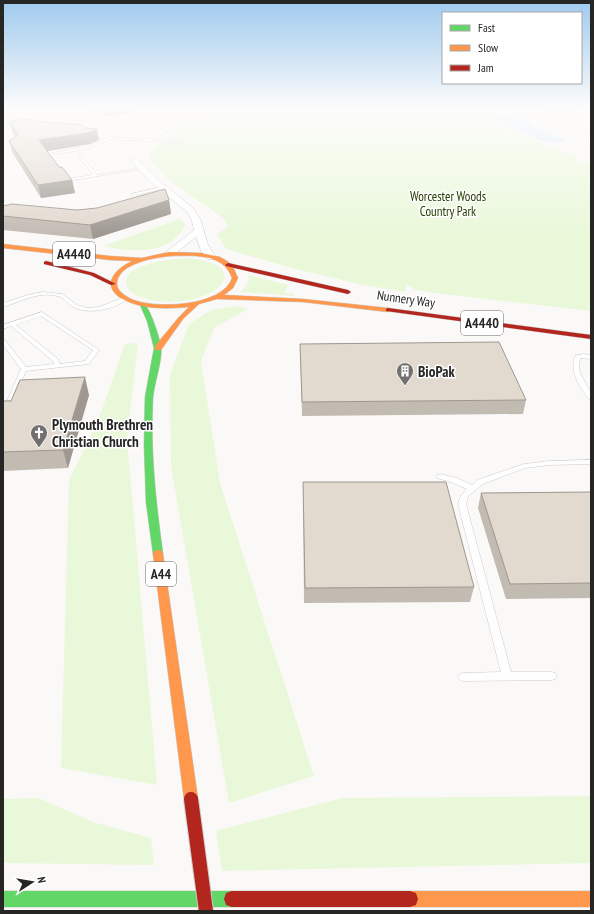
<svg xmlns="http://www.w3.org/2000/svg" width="594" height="914" font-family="'PT Sans Narrow',sans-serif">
<rect width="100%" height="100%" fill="#fbf9f7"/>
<path fill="#e9f8d9" d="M226,108H591L475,116L577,157L576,163L591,160V311L435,293L416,290L406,284L405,292L359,284L292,268L226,249L217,234L228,227L223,218L173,183L149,158L154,147L189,120L228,114Z
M180,219L185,224C173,256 129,252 103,246Z
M186,258C197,259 230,263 224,280C221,287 214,291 208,294C190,302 167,304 148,299C141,297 130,294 127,287C117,264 174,259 186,258Z
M248,275L288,285L285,293L294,294V296L239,292C245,288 251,282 248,275Z
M235,306L248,309L214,328L201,361L220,483L314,776L229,803L171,466L170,375L189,324L211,310Z
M138,343L127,438L157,785L61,768L69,480L98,421L125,344Z
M591,796V863L222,871L216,831L342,798Z
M38,798L93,822L151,838L154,865L3,863V799Z"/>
<path fill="#d2ebf8" d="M503,117L522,118L530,122L537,129L566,140C546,149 527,133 510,127C503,124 496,123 489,120V118Z"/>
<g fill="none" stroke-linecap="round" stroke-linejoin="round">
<g stroke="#cdccca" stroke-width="1">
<path id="lane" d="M586,108H591V110H588L586,112L547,114L545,115L558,121L591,132V134L556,123L542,115L546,112L585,110Z
M100,110L101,112H84L85,111Z
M220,113L235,115L191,116V118L169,127L168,125L189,116L45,124L44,123Z
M20,123L19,125L3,126V124Z
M102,125L109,137L184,142L182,143L109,139C93,150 73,151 54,154L52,153L89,146L101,141L106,138L101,126Z
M80,154L97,175L142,168L144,169L66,181L67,179L93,175L78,155Z
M162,187L164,188L163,189L136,195L144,202V204H143L131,194Z
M43,292L62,294L77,305L87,308L99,307L125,297L128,299C114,309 87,316 72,306C67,303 63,297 57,296C39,291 20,302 3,307V303L28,295Z
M42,312L99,350L89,364L26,371L6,417L3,419V410L21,369L3,345V339L5,340L26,367L54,364L53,361L11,326L3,329V325ZM41,316L93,350L85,361L60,364L58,359L16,325Z
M583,354L591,355V359L580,358L579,368L580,373L591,393V400L589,399C580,387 569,372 575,356Z
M591,460V464L549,465L525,468L483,484L468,496L466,504L511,672H552L555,673L557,676L555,679L552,680L463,681L460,680L458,677L460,674L463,673L501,672L458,504L461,495L467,489L451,482L437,478L436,476L440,474L457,478L472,485L477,480L524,464L549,461Z"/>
</g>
<g stroke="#cdccca" stroke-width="1">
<path id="street" d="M173,118L176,120C171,127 154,143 145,142V140L167,125Z
M132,159H138L156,178L193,208L201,221L208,245L216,257L214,259H208L201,251L196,237L172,256H166L164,254L166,252L194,230L192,221L187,212L151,182L131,161Z"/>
</g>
<g stroke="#cdccca" stroke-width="1">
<path id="fast" d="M143,303C150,306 160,339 161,347C163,359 154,384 153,398C150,451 156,502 163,554L162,557L158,558L154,557L153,554L146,502L144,445L145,397L154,348L147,321L140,305Z
M3,891H232L238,893L240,899L238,905L232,907H3Z"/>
</g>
<g stroke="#cdccca" stroke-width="1">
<path id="slow" d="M3,244L110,256L142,258L169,252L201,253L220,257L227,261L233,267L238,278L233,288L224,295L303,299L388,308L391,310L388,312L303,302L217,299L199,304L183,319L161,350H155V346L179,317L189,307C166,309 140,310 119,297C114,293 110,288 111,281C114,271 125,264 133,261L110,260L3,248ZM169,256C192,256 223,252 232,278C223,307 152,310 129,298C123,294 116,290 117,282C120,263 154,258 169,256Z
M158,550L162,551L163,554L198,799L196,804L191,806L186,804L184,799L153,554L154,551Z
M410,891H591V907H410L404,905L402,899L404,893Z"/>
</g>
<g stroke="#cdccca" stroke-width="1">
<path id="jam" d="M46,261L94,273L116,284L111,285L90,275L44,264V262Z
M228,263L348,290L351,292L348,294L226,266L225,265Z
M388,308L591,335V339L386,311V309Z
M232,891H410L416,893L418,899L416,905L410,907H232L226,905L224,899L226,893Z"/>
</g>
<use href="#lane" fill="#fefefe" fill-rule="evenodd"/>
<use href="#street" fill="#fefefe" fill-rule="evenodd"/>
<use href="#fast" fill="#63d668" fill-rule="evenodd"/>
<use href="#slow" fill="#ff974d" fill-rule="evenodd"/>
<use href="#jam" fill="#b3261e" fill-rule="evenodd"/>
<g stroke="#cdccca" stroke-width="16" stroke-linecap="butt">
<path id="jam-bridge" d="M191,799L206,911"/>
</g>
<use href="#jam-bridge" stroke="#b3261e" stroke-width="14"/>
</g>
<path fill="#c2bbb2" d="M9,121H34L86,128L97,129L99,140L90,144L47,151L59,167L72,180L75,193L41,198L12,152L9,141L15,137L12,132Z
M169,200L171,214L93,239L3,230V206L77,210Z
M300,344L526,400L523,414L302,416Z
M89,395L68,468L3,471V401Z
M303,482L474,587L470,602L304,603Z
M591,492V598L506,599L478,508L481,493Z"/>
<path fill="#9e9891" d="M102,108H130V113L104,117Z
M97,129L99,140L90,144L42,152L39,140Z
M72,180L75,193L41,198L38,185Z
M169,200L171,214L93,239L90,225Z
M85,377L89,395L68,468L63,450Z"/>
<path fill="#e2d9cf" stroke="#9e9891" d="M33,119L34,121L82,125L86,128L97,129L88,133L39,140L59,167H62L72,180L38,185L9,141L18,135L9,121Z
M165,189L169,200L90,225L3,216V206L12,204L77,210L97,208Z
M499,342L526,400L302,402L300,344Z
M85,377L63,450L3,452V401H11L20,380Z
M303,482H446L474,587L305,588Z
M591,492V583L510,584L481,493Z"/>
<linearGradient id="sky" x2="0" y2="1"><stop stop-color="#9fcaee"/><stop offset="0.46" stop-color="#fdfcfb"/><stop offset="1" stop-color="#fdfcfb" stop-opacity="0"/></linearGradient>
<rect width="594" height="236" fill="url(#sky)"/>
<defs>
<g id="building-pin" transform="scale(0.9)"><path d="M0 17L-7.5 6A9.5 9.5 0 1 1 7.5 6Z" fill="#71706e" stroke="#fff"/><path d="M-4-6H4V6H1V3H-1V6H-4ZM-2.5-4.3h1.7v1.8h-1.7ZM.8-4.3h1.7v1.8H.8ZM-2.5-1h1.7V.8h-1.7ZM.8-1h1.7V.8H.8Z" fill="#fff"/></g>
<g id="church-pin" transform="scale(0.9)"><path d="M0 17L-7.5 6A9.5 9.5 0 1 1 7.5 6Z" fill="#71706e" stroke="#fff"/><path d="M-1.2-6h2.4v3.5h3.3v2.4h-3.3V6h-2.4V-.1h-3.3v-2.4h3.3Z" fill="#fff"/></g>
</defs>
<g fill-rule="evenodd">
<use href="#building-pin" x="405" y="371"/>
<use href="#church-pin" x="39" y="433"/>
</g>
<g text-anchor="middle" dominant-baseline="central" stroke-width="3" stroke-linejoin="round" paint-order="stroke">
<g font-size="13" fill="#273e03" stroke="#fff">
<text x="448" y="196">Worcester Woods<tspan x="448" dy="15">Country Park</tspan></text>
</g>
<g font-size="13" fill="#262624" stroke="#fff">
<text transform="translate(406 299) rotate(8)">Nunnery Way</text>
</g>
<g fill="#fff" stroke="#676766" stroke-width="1">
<rect x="53" y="242" width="42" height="24" rx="3"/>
<rect x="461" y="311" width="42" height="24" rx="3"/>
<rect x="146" y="562" width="30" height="24" rx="3"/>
</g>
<g font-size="14" font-weight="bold" fill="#262624">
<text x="74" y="254">A4440</text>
<text x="482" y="323">A4440</text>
<text x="161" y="574">A44</text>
</g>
<g font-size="15" font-weight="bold" fill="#262624" stroke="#fff" text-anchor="start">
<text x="418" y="371">BioPak</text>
<text x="52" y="424">Plymouth Brethren<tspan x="52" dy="17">Christian Church</tspan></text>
</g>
</g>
<rect width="594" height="914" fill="none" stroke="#262624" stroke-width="8"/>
<rect x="442" y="12" width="140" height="72" fill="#ffffff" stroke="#a8a8a7"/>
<rect x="450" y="25" width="20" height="6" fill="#63d668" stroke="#a8a8a7"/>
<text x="478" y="32" font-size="12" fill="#262624">Fast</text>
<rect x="450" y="45" width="20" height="6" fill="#ff974d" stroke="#a8a8a7"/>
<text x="478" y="52" font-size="12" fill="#262624">Slow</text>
<rect x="450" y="65" width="20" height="6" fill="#b3261e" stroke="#a8a8a7"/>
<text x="478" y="72" font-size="12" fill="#262624">Jam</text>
<g transform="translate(32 882) rotate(78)" stroke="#ffffff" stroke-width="3" paint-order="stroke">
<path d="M0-3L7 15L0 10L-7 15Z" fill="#262624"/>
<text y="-6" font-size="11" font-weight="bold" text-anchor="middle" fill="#262624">N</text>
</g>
</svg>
